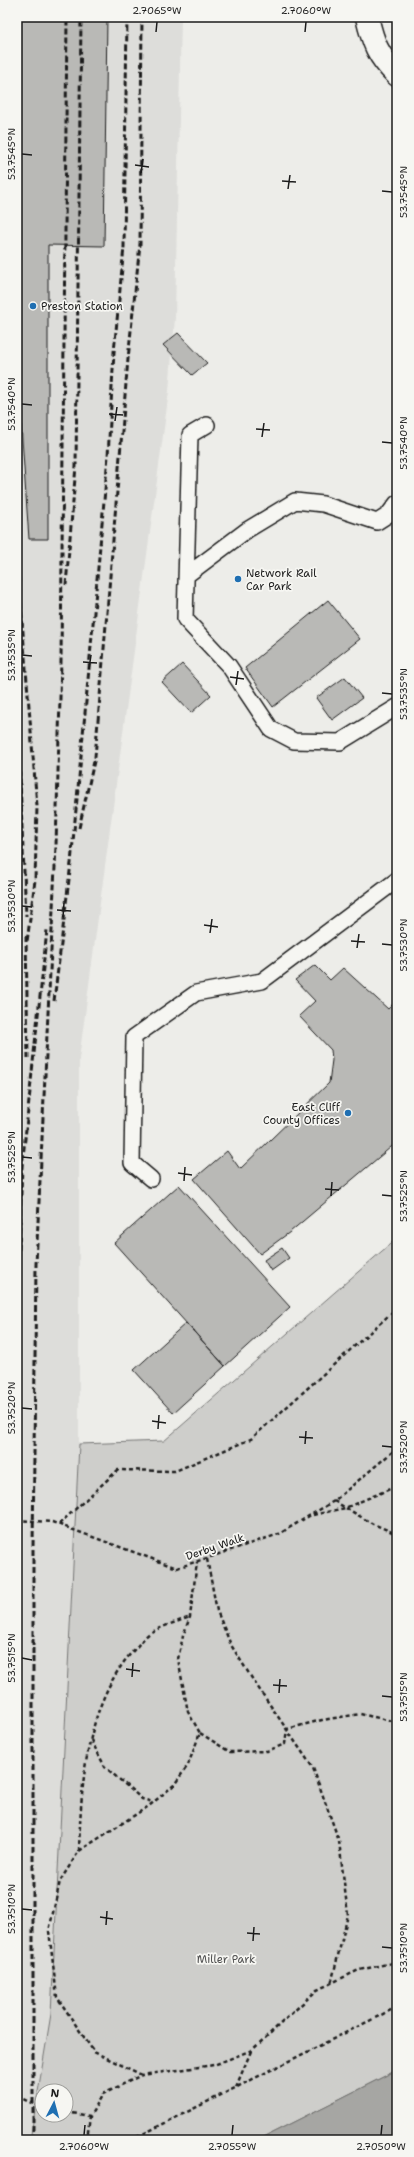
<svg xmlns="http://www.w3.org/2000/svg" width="414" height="2157" font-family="'Shantell Sans',sans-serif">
<rect width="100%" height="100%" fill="#edede9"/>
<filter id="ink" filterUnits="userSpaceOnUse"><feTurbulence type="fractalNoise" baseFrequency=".025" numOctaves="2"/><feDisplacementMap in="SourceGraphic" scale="8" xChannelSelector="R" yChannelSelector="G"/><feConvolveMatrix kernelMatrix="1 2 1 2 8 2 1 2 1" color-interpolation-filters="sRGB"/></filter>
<g filter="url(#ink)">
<path fill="#ddddda" d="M17,17H181L175,318L169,391L79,1059V1444L51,2014L42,2091V2115L52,2140H17Z"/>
<path fill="#cececb" stroke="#757574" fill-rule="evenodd" d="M397,1238V2070L258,2140H30L51,2014L79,1444L164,1441ZM42,2091H66V2115H42Z"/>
<path fill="#a6a6a3" stroke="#6f6f6d" d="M397,2070V2140H258Z"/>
<path fill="#b9b9b6" stroke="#1c1c1c" d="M17,17H107L104,246L48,245V539H29L17,367Z
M178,333L207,363L192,375L163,345Z
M328,600L360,639L273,707L245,668Z
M182,664L211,695L191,713L162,682Z
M345,677L362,698L332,720L316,698Z
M315,965L330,980L343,968L388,1009L397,1000V1142L290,1232L260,1254L194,1179L227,1151L240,1169L329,1083L332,1060L331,1050L299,1016L315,1001L295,980Z
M179,1185L290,1307L225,1366L114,1243Z
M282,1248L289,1258L271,1271L264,1260Z
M186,1323L225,1366L173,1413L134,1370Z"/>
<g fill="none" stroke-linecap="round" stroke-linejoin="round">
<g stroke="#1c1c1c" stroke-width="18">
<path id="service" d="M207,425L190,435L185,619L229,666L271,729L294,741L340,742L397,707
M187,575L247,530L295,501L323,504L377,522L388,515L397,503
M151,1179L132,1163L134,1037L196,993L262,981L397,880"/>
</g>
<g stroke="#1c1c1c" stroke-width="25">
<path id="minor" d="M367,17C373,43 378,56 397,75"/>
</g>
<path stroke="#1c1c1c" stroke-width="2.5" stroke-dasharray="4 3" stroke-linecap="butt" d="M334,1501L373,1524L397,1534
M313,1515L345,1508L397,1486
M17,1520L52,1522L177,1568L279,1534L334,1501L397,1448
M59,1524L118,1470L175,1471L251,1439L397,1308
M207,1559L217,1611L231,1645L253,1680L313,1768L339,1841L348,1915L331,1984
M200,1733L230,1752L267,1751L285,1744L287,1729L322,1720L360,1714L397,1722
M91,1740L105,1767L142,1799L153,1802
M79,1851C81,1784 86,1703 133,1651C138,1646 144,1637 150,1633C162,1626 177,1622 190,1617
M142,2075L94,2052L57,1997L49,1931L60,1881L79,1851L149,1806L174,1785L188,1765L200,1733L188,1712L178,1659L183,1636L190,1617L197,1562
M236,2087L251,2051
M17,2096L42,2108
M66,2112L90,2116
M87,2140L90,2116L103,2094L142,2075L214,2065L252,2050L317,1990L359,1970L397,1962
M131,2140L397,2007"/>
<use href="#service" stroke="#f6f6f2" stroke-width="15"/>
<use href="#minor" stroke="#f6f6f2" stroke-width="22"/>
<path stroke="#1c1c1c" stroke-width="3" stroke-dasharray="6 3" stroke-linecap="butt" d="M17,558L37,806L35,880L27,942
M66,585L76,466L81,17
M17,716L26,916
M79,828L95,757L128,359L140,244L142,17
M26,936L28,1058
M54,1001L71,863L85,713L108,456L114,352L124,247L127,17
M17,1295L22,1167L47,930
M17,2027L18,2140
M33,2140V1549L36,1264L56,846L61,661L67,17"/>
</g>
</g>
<path fill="none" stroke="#1c1c1c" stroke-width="1.5" d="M156,32L157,22M305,32L306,22M22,154L32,155M135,165L149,167M141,173L143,159M282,181L296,182M288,189L290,175M382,191L392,192M22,404L32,405M109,414L123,415M115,421L117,407M256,429L270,430M262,437L264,423M382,442L392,443M22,655L32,656M83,662L97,663M89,669L91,655M230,677L244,679M236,685L238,671M382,693L392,694M22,906L32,907M57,910L71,911M63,917L64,903M204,925L218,927M210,933L212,919M351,941L365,942M382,944L392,945M357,948L359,934M22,1157L32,1158M178,1173L192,1175M184,1181L185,1167M325,1189L339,1190M382,1195L392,1196M331,1196L332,1182M22,1408L32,1409M152,1421L166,1423M158,1429L159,1415M299,1437L313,1438M305,1444L306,1431M382,1446L392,1447M22,1658L32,1660M126,1669L140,1671M132,1677L133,1663M273,1685L287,1686M279,1693L280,1679M382,1696L392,1697M22,1909L32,1910M100,1917L113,1919M106,1925L107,1911M247,1933L260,1934M253,1941L254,1927M382,1947L392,1948M84,2135L85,2125M232,2135L233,2125M381,2135L382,2125"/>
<g fill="#1f6fb2" stroke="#f6f6f2" stroke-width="1.5">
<circle cx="33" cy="306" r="4"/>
<circle cx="238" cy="579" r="4"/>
<circle cx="348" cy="1113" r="4"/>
</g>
<g text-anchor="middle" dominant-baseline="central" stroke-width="3.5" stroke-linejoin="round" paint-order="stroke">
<g font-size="11" fill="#1c1c1c" stroke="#f6f6f2" text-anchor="start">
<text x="41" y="306">Preston Station</text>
<text x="246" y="573">Network Rail<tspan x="246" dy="13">Car Park</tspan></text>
<text x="340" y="1107" text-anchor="end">East Cliff<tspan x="340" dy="13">County Offices</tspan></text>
</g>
<g font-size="11" fill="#1c1c1c" stroke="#f6f6f2">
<text transform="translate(215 1547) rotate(-19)">Derby Walk</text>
</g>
<g font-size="11" fill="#515151" stroke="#f6f6f2">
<text x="226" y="1959">Miller Park</text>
</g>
</g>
<rect width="414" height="2157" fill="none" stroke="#f6f6f2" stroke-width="44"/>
<g transform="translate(54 2103) rotate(6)"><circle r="19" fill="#f6f6f2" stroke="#9f9f9c"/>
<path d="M0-3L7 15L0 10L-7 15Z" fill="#1f6fb2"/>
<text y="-6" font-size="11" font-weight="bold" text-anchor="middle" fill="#1c1c1c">N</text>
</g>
<rect x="22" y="22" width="370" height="2113" fill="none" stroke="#1c1c1c" stroke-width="1.5"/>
<g font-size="10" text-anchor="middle" fill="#1c1c1c">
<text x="157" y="14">2.7065°W</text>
<text x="306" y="14">2.7060°W</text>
<text transform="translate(11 154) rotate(-90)" y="4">53.7545°N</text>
<text transform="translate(403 192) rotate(-90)" y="4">53.7545°N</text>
<text transform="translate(11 404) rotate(-90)" y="4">53.7540°N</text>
<text transform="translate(403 443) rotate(-90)" y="4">53.7540°N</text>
<text transform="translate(11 655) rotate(-90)" y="4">53.7535°N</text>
<text transform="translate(403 694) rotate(-90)" y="4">53.7535°N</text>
<text transform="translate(11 906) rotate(-90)" y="4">53.7530°N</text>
<text transform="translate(403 945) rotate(-90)" y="4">53.7530°N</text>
<text transform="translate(11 1157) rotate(-90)" y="4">53.7525°N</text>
<text transform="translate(403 1196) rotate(-90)" y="4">53.7525°N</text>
<text transform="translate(11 1408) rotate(-90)" y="4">53.7520°N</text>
<text transform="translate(403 1447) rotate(-90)" y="4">53.7520°N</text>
<text transform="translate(11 1658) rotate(-90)" y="4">53.7515°N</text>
<text transform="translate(403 1697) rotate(-90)" y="4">53.7515°N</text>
<text transform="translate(11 1909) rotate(-90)" y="4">53.7510°N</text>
<text transform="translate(403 1948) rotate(-90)" y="4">53.7510°N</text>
<text x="84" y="2150">2.7060°W</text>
<text x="232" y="2150">2.7055°W</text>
<text x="381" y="2150">2.7050°W</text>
</g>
</svg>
